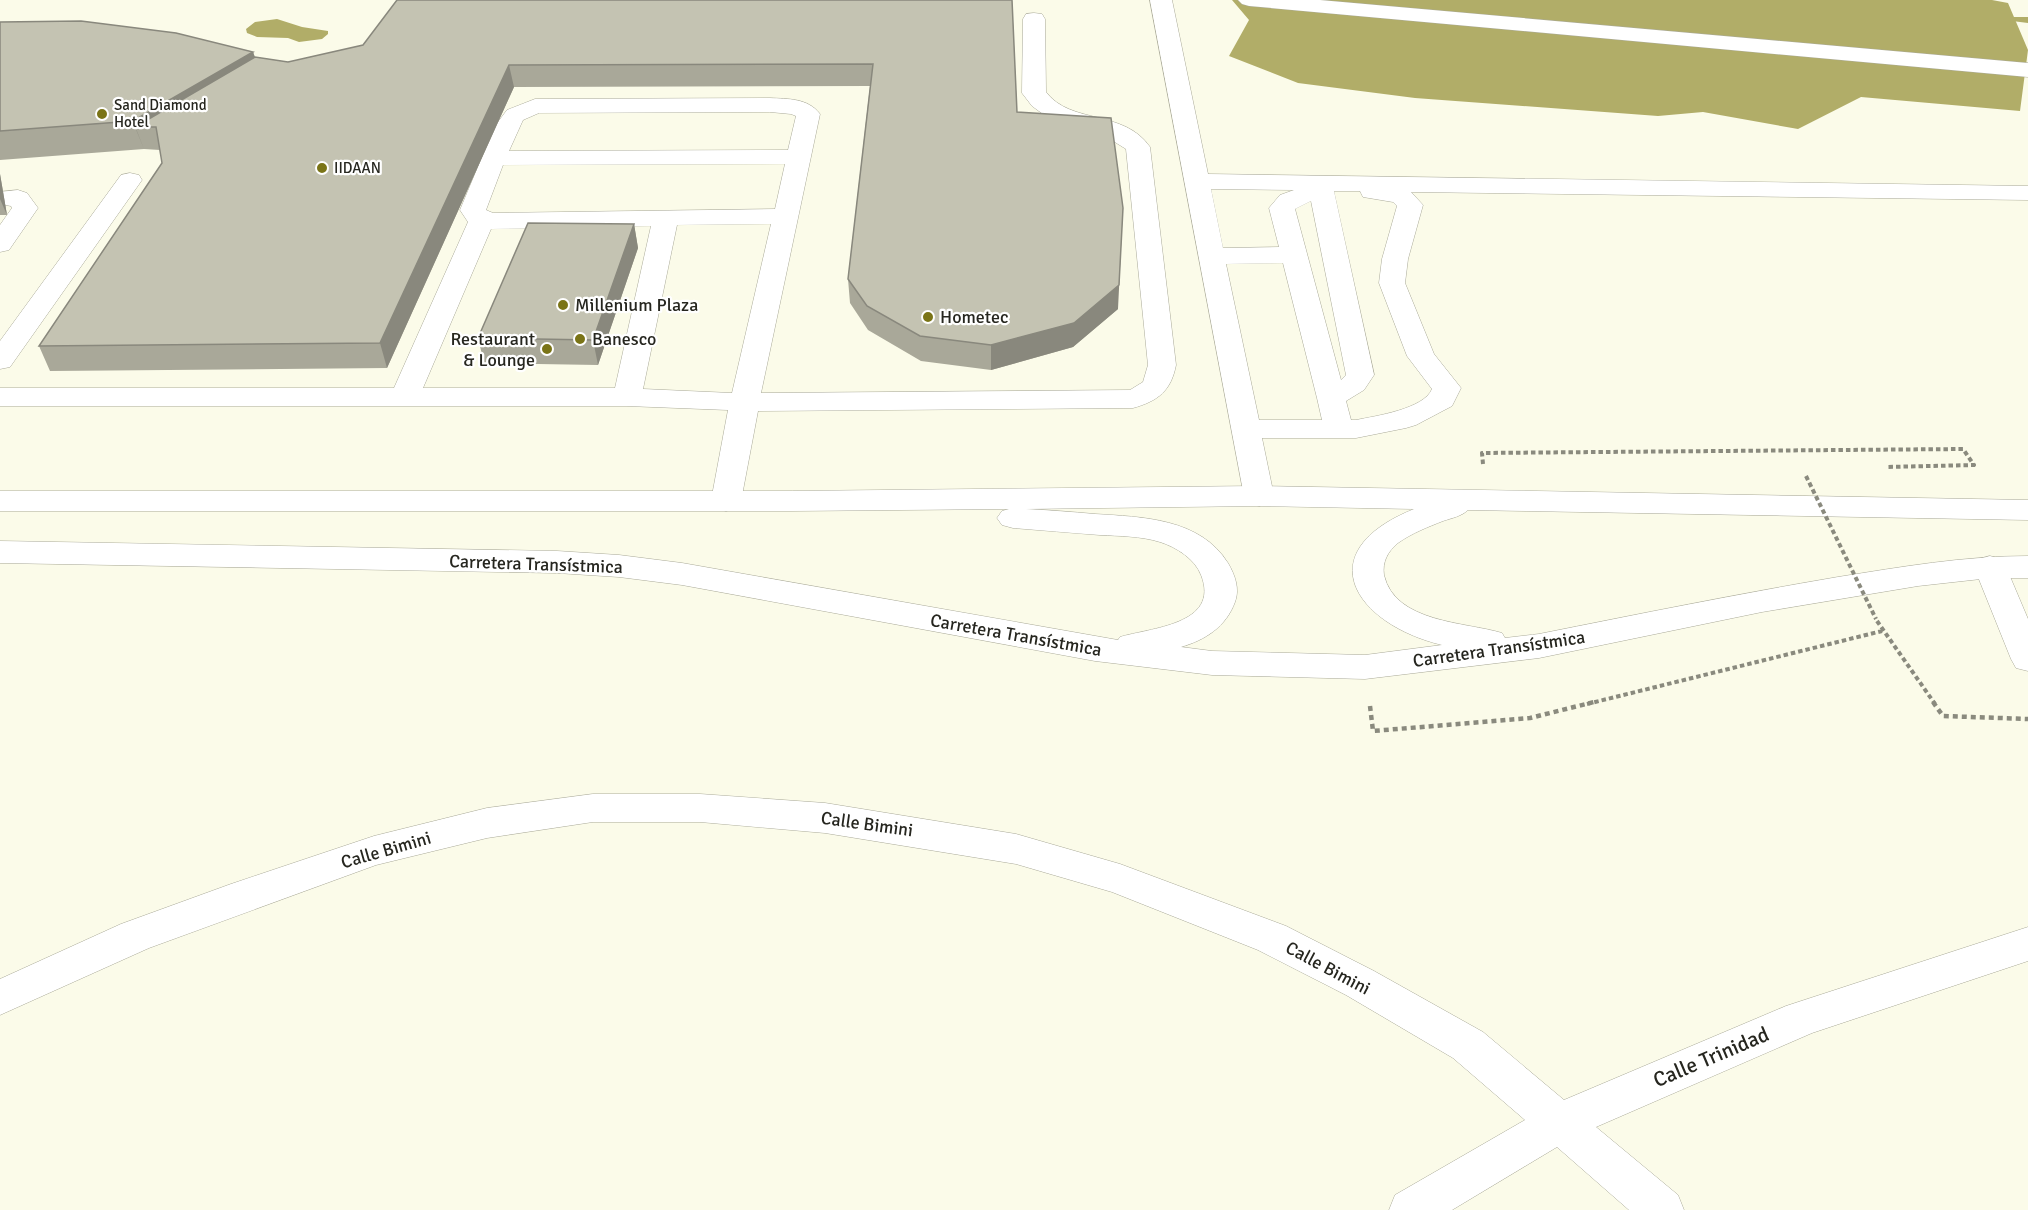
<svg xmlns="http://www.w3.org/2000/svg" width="2028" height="1210" font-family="Signika,sans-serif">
<rect width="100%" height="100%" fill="#fbfbe9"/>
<path fill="#b1ad68" d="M1232,0H1992L2008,3L2028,50L2020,111L1861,97L1798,129L1703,112L1658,116L1415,98L1298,83L1229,56L1249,20Z
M277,19L302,27L328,31V34L322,39L299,42L288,38L257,37L247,33L246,29L255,22Z"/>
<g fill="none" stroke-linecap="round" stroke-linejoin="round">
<path fill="#b1ad68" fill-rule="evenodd" d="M2012,17H2028V23L2012,21Z"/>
<g stroke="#aa9" stroke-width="1">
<path id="minor" d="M1150,0H1172L1208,174L2028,186V200L1411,192L1423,205L1408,259L1405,283L1434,354L1461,388L1452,406L1416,425L1406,428L1356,438H1262L1274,496L1270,503L1259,506L1248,503L1244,496ZM1211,189L1294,190L1280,195L1269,208L1279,247L1223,248ZM1334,191H1360L1363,197L1393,202L1397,206L1382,259L1379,283L1407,356L1432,389C1424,409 1376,416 1356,420H1351L1346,401L1364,390L1374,375ZM1311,201L1346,375L1341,380L1295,209ZM1283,263L1317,398L1322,420H1259L1226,264Z
M1238,0H1320L2028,63V77L1249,6L1242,4Z
M1034,13L1042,14L1045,19L1046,92C1071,125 1124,109 1150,147L1176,365C1171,391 1158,401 1133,408L758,411L741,501L737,508L726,511L715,508L711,501L728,410L627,406H0V388H394L468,222L460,210L495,126L507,110L535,99L770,98C788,99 808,98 820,114L761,393L1130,390L1143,382L1148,365L1126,149L1097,131L1051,120L1032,106L1022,93L1023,19L1026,14ZM770,112L791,114L796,116L788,150L509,151L523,120L539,113ZM785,164L775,209L493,213L486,210L503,165ZM771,224L732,393L643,389L677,225ZM651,226L615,388H423L491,229Z
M130,173L139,175L142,180L10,367L0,369V341L121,175Z
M18,190L27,193L38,208L9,250L0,252V225L12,208L11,206L0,204V192Z
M1990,556L2001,559L2006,567L2028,619V671L2016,668L2011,659L1974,567L1979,559Z
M593,794H700L825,803L1016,834L1120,864L1286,926L1374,971L1483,1032L1564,1100L1786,1006L2028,927V961L1812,1033L1596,1127L1678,1195L1684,1210H1629L1557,1147L1452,1210H1389L1395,1195L1525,1120L1453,1058L1346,995L1258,950L1112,892L1016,864L825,833L700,822H593L487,838L376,865L149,948L0,1015V979L121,924L231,884L374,836L487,808Z"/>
</g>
<g stroke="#aa9" stroke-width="1">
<path id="major" d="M1259,486L2028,500V520L1468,510C1462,516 1452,518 1443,521C1428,527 1412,533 1398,543C1388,551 1382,562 1384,575C1395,623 1466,622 1502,633L1505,638L1539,634C1639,614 1738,594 1838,577C1901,567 1964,556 2028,556V578H1990L1918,586L1762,612L1539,658L1365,679L1212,675L1095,661L682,585L619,577L557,573L0,563V541L557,551L619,555L682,563L1118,640L1120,637C1149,628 1221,625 1201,575C1195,559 1176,547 1160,542C1141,536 1119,536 1100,535C1071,533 1042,530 1013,528L1002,525L997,518L1002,511L1009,509L792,511H0V491H792ZM1259,506L1414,509C1307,552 1355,624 1442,645L1365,655L1212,651L1181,647C1205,640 1226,627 1235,602C1240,589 1235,575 1228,563C1200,518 1142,517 1095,514C1072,512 1049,510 1026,509Z"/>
</g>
<path stroke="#8a8a7e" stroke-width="4" stroke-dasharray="4.5 3" stroke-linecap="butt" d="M1483,464L1482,453L1963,449L1974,465L1887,467
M1877,621L1935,704
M1587,704L1882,631"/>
<path stroke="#8a8a7e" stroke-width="4.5" stroke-dasharray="5 4" stroke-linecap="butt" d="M1933,702L1943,716L2028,719
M1370,706L1373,731L1530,718L1594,702"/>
<use href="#minor" fill="#fff" fill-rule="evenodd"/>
<use href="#major" fill="#fff" fill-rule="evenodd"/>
<path stroke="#8a8a7e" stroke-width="4" stroke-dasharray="4.5 3" stroke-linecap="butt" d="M1806,476L1876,619"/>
</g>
<path fill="#a9a899" d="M1012,0L1017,112L1118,309L1073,347L991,370L921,361L868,330L850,303L848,279L870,86L514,87L387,368L50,371L39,346L162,163L160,150L144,149L0,160V22L253,52L255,57L288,62Z
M0,174L7,215H0Z
M634,224L638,248L598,365L484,363L478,338Z"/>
<path fill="#89887d" d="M253,52L262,79L156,127H135L144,149L133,121Z
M509,65L514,87L387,368L380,343Z
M0,174L7,215L0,199Z
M1123,208L1118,309L1073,347L991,370V345Z
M634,224L638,248L598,365L593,340Z"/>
<path fill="#c4c3b2" stroke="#89887d" stroke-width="1.5" d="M397,0H1012L1017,112L1111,118L1123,208L1119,285L1074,323L991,345L920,336L867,306L848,279L873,64L509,65L380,343L39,346L162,163L156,127H135L255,57L288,62L363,45Z
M81,21L176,33L253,52L133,121L0,131V22Z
M528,223L634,224L593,340L478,338Z"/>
<g fill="#7a7417" stroke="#fff" stroke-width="2">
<circle cx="102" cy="114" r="6"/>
<circle cx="322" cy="168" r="6"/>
<circle cx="563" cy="305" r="6"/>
<circle cx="928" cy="317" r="6"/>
<circle cx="580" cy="339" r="6"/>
<circle cx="547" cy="349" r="6"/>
</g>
<g text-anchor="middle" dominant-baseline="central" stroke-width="4.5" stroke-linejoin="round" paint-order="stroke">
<g font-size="15" fill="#26261f" stroke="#fff" text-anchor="start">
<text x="114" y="105">Sand Diamond<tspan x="114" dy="17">Hotel</tspan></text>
<text x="334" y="168">IIDAAN</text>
</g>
<g font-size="18" fill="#26261f" stroke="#fff" text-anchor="start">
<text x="575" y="305">Millenium Plaza</text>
<text x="940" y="317">Hometec</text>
<text x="535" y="339" text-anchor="end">Restaurant<tspan x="535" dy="21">&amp; Lounge</tspan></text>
<text x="592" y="339">Banesco</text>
</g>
<g font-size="18" fill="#26261f" stroke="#fff">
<text transform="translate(536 564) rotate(2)">Carretera Transístmica</text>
<text transform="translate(1016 635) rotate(10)">Carretera Transístmica</text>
<text transform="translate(1499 649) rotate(-8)">Carretera Transístmica</text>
<text transform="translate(867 824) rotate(8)">Calle Bimini</text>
<text transform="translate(386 850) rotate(-16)">Calle Bimini</text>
<text transform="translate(1328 968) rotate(28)">Calle Bimini</text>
</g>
<g font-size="21" fill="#26261f" stroke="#fff">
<text transform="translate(1711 1057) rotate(-23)">Calle Trinidad</text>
</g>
</g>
</svg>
